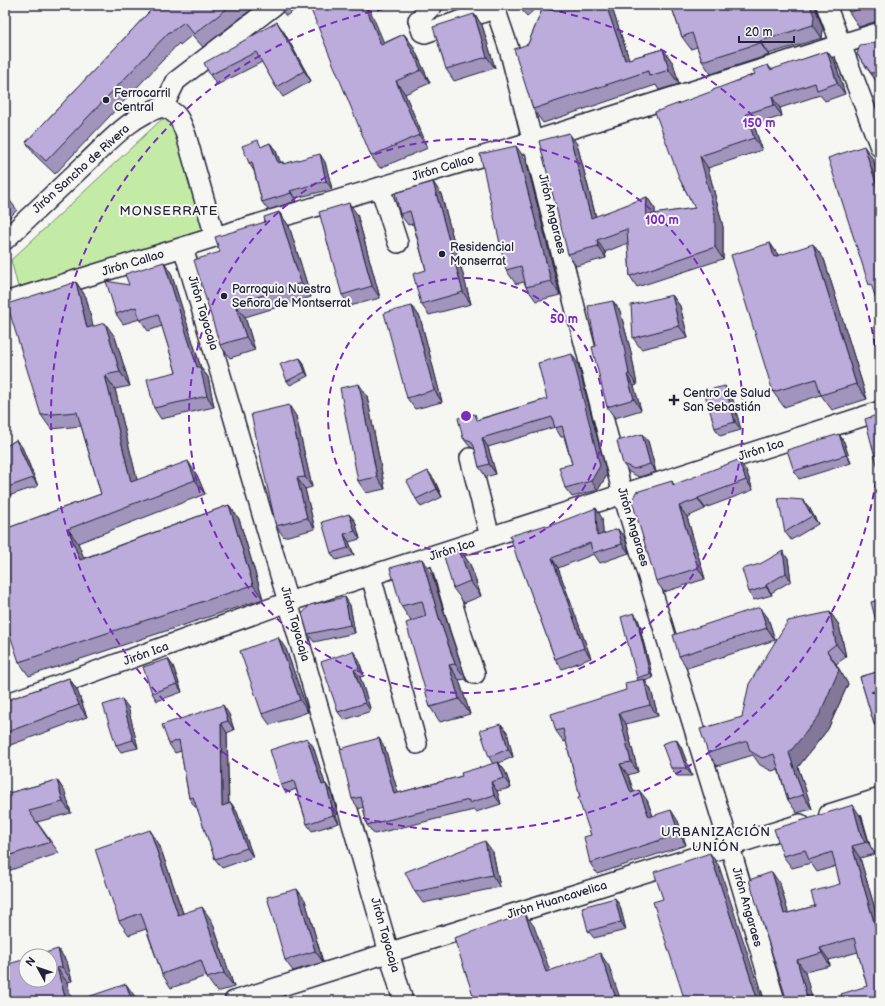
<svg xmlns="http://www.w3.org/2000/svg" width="885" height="1006" font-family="'Balsamiq Sans',sans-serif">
<rect width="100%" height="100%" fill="#f6f6f2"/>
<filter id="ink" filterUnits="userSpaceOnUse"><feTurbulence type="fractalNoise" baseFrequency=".025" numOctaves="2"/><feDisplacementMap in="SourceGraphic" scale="8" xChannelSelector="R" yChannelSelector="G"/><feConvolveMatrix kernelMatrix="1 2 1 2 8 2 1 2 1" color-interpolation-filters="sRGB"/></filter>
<g filter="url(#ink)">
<path fill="#c4eba6" stroke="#738670" d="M175,117L206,224L202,231L18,287L11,260L162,119Z"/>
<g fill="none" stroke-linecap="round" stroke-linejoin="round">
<g stroke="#22223b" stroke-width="22">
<path id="minor" d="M433,5L418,20L422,32L425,33L496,8
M494,5L509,49L623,495L730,847L775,1001
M826,5L880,147
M163,107L176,81L275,5
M163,107C179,113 180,120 186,135L215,237
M380,187L398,243
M5,240C31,215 57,191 83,166C106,145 132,114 163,107
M183,247L288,602L403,1001
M5,302L183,247L215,237L533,141L880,32
M470,458L490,537
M438,554L460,629L475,674
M371,576L417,744
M5,704L288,602L880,411
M868,802L880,844
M829,814L880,798
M234,1001L800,824"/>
</g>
<use href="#minor" stroke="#f6f6f2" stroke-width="19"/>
</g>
<path fill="#a194bd" stroke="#22223b" d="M150,5H257L203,47L192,35L180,45L179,43L55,174L35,155L26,142L152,9L149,6Z
M278,5H302L286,16Z
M517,5H540L527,16Z
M544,5H611L629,59L663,49L673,63L679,84L659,90L656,85L543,123L533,109L528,44Z
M671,5H814L823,29L822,38L768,54L769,55L711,74L702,61L697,47L691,49L682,37Z
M846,5H880V20L859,27L849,12Z
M474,14L482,25L495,68L454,81L446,69Z
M284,32L311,81L283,97L276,87L262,62L217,85L210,75Z
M404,34L413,46L430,83L405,94L428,148L380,168L371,156L384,43Z
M880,42V81H876L857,54Z
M827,51L835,62L845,94L825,101L820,95L780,108L782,116L754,125L762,150L708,168L723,227V259L637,287L630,276L628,243L605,252L606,258L576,266L568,254L577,144L596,217L647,197L655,209V214L695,208L680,180L713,91L755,74L768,65L772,70Z
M270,143L276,151L280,162H283L284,164L325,162L332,189L296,198V201L268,210L262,202L254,171L249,163L263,146Z
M526,160L560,295L536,301L526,287L524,282L516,284L506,270Z
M433,182L441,194L471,304L429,315L421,304L426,270L413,224L408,225L400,214Z
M5,194L17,210L5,222Z
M279,212L289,226L311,297L245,317L255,350L230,358L220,345V252Z
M357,214L380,298L350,306L342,295Z
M770,243L779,256L824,259L867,399L832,410L821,395L784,407L773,392Z
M164,262L171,273L201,368L208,377L214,407L161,419L154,408L176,372L162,326L148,331L140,319L123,324L116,314L129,285Z
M76,282L86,297L93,326L115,337L130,386L115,389L137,480L197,475L205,494L78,543L84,558L229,505L239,519L263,599L29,676L19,662L5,529L101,494L81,426L51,429L41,415Z
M672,295L680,306L688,338L641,349L633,338Z
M613,301L620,311L631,352L637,385L634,386L641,410L615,418L607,407L596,346Z
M412,306L420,317L442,402L415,409L407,398Z
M300,358L303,362L308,376L290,385L287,381Z
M578,364L607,475L598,490L572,497L565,488L572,464L564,437H561L555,427L488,447L496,474L486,477L479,467L475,449L470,447L463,438L479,419L547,399Z
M731,393L741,430L720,436L715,428Z
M367,396L385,489L366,493L358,481Z
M296,416L312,487L305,489L315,529L284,537L276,526Z
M839,434L844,442L851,463L799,479L794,471Z
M16,440L22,447L38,486L5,497V447Z
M648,441L656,472L639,477L629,472L623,464Z
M746,470L753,490L705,508V509L687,517L705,579L664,592L656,581L672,481L674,485Z
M434,479L442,497L421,507L416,499Z
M809,507L818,524L791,540L785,532Z
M349,514L355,521L360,539L349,542L354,555L336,560L331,553Z
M602,518L603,534L625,538L629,553L600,563L594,554L558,568L591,658L562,669L555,659L521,565L518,561L548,527Z
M459,549L470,564L481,596L464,603L453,588Z
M788,559L791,581L771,593L772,595L754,600L749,592Z
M432,574L450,632L466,679L459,680L470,714L440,722L430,707L411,621L401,606Z
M350,605L355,633L314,642L308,634Z
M760,607L768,618L775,640L687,668L679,656Z
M830,612L839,625L846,657L836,664L848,684L828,729L798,767L812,809L797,813L788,800L778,769L772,771L760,765L753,755L717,766L708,753L742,717Z
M637,617L643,633H641L653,678L645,681L651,690L658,716L626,724L638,772L628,775L634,792L647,800L653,816L678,821L686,845L597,874L590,863L591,835L580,797L566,741L564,742L556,731L626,690L638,680L637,678Z
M286,649L308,712L270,725L262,714Z
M358,658L364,676L360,677L371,711L344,720L338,712Z
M168,659L173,666L182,692L157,701L152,693Z
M880,671V731H879L874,724L860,677Z
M69,678L77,690L87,717L5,747V701Z
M128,707L138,748L121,752L116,745Z
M229,714L234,730L227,733L229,804L231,803L237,812L253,857L222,868L215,859L197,807H195L189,798L181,751L175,753L169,744Z
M501,724L507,732L513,757L499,763L505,771L511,788L497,791L501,804L476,812L474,810L374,834L367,825L363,807L359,809L352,799L385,748L398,793L462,776L493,764L489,757Z
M676,739L681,747L692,776H677L671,768Z
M313,746L325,784L331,792L338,814L336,815L339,823L312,831L307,824L296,789L286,793L281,785Z
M57,780L65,792L71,813L37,822L59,853L5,872V794Z
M861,817L869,844L875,854L860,858L880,926V1001L867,986L858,952L829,960L830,966L805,972L787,1001L780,884L788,913L815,906L840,884L836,866L817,872L811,863L792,868L783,856Z
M159,844L183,913L212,921L234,987L217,992L207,978L206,976L171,988L162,974L146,929L129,935L119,921Z
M493,852L500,887L423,903L415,892Z
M305,900L323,962L293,971L285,960Z
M620,906L626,930L594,938L588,931Z
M58,949L67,962L72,981L67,982L72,1001H5Z"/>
<path fill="#83789a" stroke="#22223b" d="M365,5H368L390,57L381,45Z
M606,5H611L634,74L625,60Z
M810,5H814L823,29L822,38L813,25Z
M474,14L482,25L495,68L487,57Z
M277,22L284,32L311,81L304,71Z
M404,34L413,46L430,83L421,70Z
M760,41L768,54L769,55L760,43Z
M663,49L673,63L679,84L669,70Z
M827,51L835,62L845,94L837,83Z
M396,81L405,94L428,148L419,135Z
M772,97L780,108L782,116L774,105Z
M746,114L754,125L762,150L754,138Z
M569,133L577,144L599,230L591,218Z
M270,143L276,151L284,171L278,163Z
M516,146L526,160L560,295L551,281Z
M864,146L873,159L880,180V195Z
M320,154L325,162L332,189L326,181Z
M700,156L708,168L723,227V259L715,247Z
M433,182L441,194L471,304L463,292Z
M290,191L296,198V201L291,193Z
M647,197L655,209L654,226L646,215Z
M349,203L357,214L380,298L372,286Z
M279,212L289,226L311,297L301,283Z
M597,240L605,252L606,258L598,246Z
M770,243L780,258L774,257Z
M813,244L824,259L867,399L856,384Z
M164,262L171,273L201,368L208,377L214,407L207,396L197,367Z
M76,282L86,297L97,342L87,328Z
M672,295L680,306L688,338L679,326Z
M613,301L620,311L631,352L637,385L629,374Z
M235,304L245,317L255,350L246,337Z
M412,306L420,317L442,402L434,390Z
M105,323L115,337L130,386L120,372Z
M572,354L578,364L607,475L598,490L591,481Z
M300,358L303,362L308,376L305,372Z
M105,375L115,389L141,496L131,482Z
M627,375L634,386L641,410L634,399Z
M359,384L367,396L385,489L377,477Z
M725,386L731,393L741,430L735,422Z
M289,405L296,416L312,487L305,477Z
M642,434L648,441L656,472L650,464Z
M839,434L844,442L851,463L846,455Z
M482,438L488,447L496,474L489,464Z
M16,440L22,447L38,486L33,478Z
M738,460L746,470L753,490L746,480Z
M188,461L197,475L205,494L195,480Z
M428,471L434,479L442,497L437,489Z
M297,478L305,489L315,529L307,518Z
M698,498L705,508V509L698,499Z
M803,500L809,507L818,524L812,516Z
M229,505L239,519L263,599L253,585Z
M679,506L687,517L705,579L698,568Z
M596,508L602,518L604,545L597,536Z
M349,514L355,521L360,539L355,531Z
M68,529L78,543L90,574L80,560Z
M618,529L625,538L629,553L622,544Z
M344,534L349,542L354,555L348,548Z
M459,549L470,564L481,596L470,581Z
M783,551L788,559L791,581L786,573Z
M552,558L558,568L591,658L584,648Z
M422,559L432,574L450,632L466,679L455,664L439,618Z
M766,585L771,593L772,595L766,587Z
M345,597L350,605L355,633L350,625Z
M760,607L768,618L775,640L767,628Z
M830,612L839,625L846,657L836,644Z
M634,613L637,617L643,633L640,629Z
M639,629L641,633L653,678L650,674Z
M278,637L286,649L308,712L300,700Z
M353,651L358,658L364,676L359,668Z
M827,651L836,664L848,684L828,729L798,767L812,809L803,795L789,753Z
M168,659L173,666L182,692L177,684Z
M449,665L459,680L470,714L459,699Z
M354,670L360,677L371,711L365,703Z
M69,678L77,690L87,717L79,705Z
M644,679L651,690L658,716L650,705Z
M122,699L128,707L138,748L133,740Z
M223,705L229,714L234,730L228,721Z
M619,713L626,724L638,772L631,762Z
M221,723L227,733L229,816L222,806Z
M501,724L507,732L513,757L508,749Z
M307,738L313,746L328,793L322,785Z
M379,738L385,748L401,803L394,794Z
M676,739L681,747L692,776L686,768Z
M498,762L505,771L511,788L504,778Z
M620,764L628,775L638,804L631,793Z
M57,780L65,792L71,813L63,802Z
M491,782L497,791L501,804L494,795Z
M326,784L331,792L338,814L332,807Z
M639,790L647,800L657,828L649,817Z
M231,803L237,812L253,857L247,848Z
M853,805L861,817L869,844L867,842H865L861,835Z
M331,807L336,815L339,823L333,815Z
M671,810L678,821L686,845L679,834Z
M150,830L159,844L188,928L178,915Z
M485,841L493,852L500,887L492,875Z
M852,846L860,858L880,926V943Z
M710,853L719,866L763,1001H758Z
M772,872L780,884L792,926L784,914Z
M297,889L305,900L323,962L315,951Z
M615,898L620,906L626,930L621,922Z
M202,907L212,921L234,987L224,973Z
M525,914L534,926L555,985L546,972Z
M820,948L829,960L830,966L822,953Z
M58,949L67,962L72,981L62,967Z
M600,953L609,966L621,1001H617Z
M797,960L805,972L813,1001H808Z
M57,968L67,982L72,1001H66Z
M126,984L136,998L137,1001H132Z"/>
<path fill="#bbacdc" stroke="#22223b" d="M150,5H232L194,34L184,22L171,32L170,31L46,161L26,142L152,9L149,6Z
M309,5H365L381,45L404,34L421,70L396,81L419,135L371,156Z
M544,5H606L625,60L663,49L669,70L649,76L648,71L533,109L514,49L528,44Z
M671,5H810L814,16L813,25L760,41V43L702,61L692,33L682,37Z
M846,5H872L849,12Z
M474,14L487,57L446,69L433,27Z
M277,22L304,71L276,87L256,52L210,75L204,63Z
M880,42V72L871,73L857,54L860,45Z
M827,51L837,83L817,90L815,83L772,97L774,105L746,114L754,138L700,156L715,215V247L630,276L627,229L597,240L598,246L568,254L539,141L569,133L591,218L647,197L646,215L695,208L680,180L655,112L713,91V90L755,74L753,70L768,65L770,70Z
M258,140L261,147L270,143L278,163L283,162V164L320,154L326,181L290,191L291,193L262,202L252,162L249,163L242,146Z
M516,146L551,281L526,287L521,266L506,270L480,154Z
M864,146L880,195V308H879L871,284L869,285L828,158Z
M433,182L463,292L421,304L413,274L426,270L410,211L400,214L395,193Z
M349,203L372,286L342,295L319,212Z
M279,212L301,283L235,304L246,337L220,345L194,260L220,252L215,237L265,222L264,217Z
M770,243L774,257L813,244L856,384L821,395L816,379L773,392L731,255Z
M164,262L197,367H200L207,396L154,408L147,379L176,372L158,314L140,320L136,307L116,314L106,281L129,285L125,274Z
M76,282L87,328L105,323L120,372L105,375L131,482L188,461L195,480L68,529L80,560L229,505L253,585L19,662L5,620V529L101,494L77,412L41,415L7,304Z
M672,295L679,326L633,338L631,305Z
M613,301L623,341L629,374L627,375L634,399L607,407L592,347L596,346L588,306Z
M412,306L434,390L407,398L384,313Z
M572,354L600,466L591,481L565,488L559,467L572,464L562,426L555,428L552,417L482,438L489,464L479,467L474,446L471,441L463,438L458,418L475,414L477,420L547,399L538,363Z
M300,358L305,372L287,381L280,364Z
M359,384L377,477L358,481L340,388Z
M725,386L735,422L715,428L704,391Z
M289,405L305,477L297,478L307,518L276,526L251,414Z
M877,415V417L880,416V476L865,419Z
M642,434L650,464L634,469L623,464L617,441Z
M839,434L846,455L794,471L787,450Z
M16,440L33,478L5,488V447Z
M738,460L746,480L698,498V499L679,506L698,568L656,581L632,501L636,492L672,481L673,485Z
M428,471L437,489L416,499L407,481Z
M778,498L803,500L812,516L785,532Z
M596,508L597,536L618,529L622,544L593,553L590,543L552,558L584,648L555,659L519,561H518L510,536L546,525L547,527Z
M349,514L355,531L344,534L348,548L331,553L322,522Z
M459,549L470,581L453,588L443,553Z
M783,551L786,573L766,585V587L749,592L742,569L760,564Z
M422,559L439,618L455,664L449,665L459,699L430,707L406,623L426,616L422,601L401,606L390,568Z
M345,597L350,625L308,634L302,614L310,605Z
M880,600V628L878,629L871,602Z
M760,607L767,628L679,656L673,635Z
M830,612L836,644L827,651L839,670L819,716L789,753L803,795L788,800L774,754L762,758L750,751L747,741L708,753L700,729L742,717L749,684L788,621Z
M634,613L640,629H639L650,674L637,678L621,617Z
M278,637L300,700L262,714L240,651Z
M353,651L359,668L354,670L365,703L338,712L321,662Z
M168,659L177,684L152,693L143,667Z
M880,671V689L871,692L880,694V722L874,724L860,677Z
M69,678L79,705L5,733V701Z
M644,679L650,705L619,713L631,762L620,764L631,793L639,790L649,817L671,810L679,834L590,863L584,837L591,835L578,798L580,797L563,729L556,731L551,714L626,690L625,683Z
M122,699L133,740L116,745L103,705Z
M223,705L228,721L221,723L222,806L231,803L247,848L215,859L193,797L189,798L179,740L169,744L162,725Z
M501,724L508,749L489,757L480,730Z
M307,738L322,785L326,784L332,807H331L333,815L307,824L294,781L281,785L270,750Z
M379,738L394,794L462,776L461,773L498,762L504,778L491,782L494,795L469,803V800L367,825L361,797L352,799L340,749Z
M676,739L686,768H671L662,744Z
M57,780L63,802L29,811L50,842L5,857V794Z
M880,803V819L876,804Z
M853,805L861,835L864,840L867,842L852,846L880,943V1001H843L841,994L867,986L854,938L820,948L822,953L797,960L808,1001H787L749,880L772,872L784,914L815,906L811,892L840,884L832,852L809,860L805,850L783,856L774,829Z
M150,830L178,915L202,907L224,973L207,978L201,960L162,974L141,913L119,921L95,849Z
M485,841L492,875L415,892L405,872Z
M710,853L758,1001H685L653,902L663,899L654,872Z
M297,889L315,951L285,960L267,897Z
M615,898L621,922L588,931L582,907Z
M525,914L546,972L600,953L617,1001H475L454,938Z
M58,949L62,967L57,968L66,1001H5V965L26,959V980H50V956H35Z
M126,984L132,1001H76Z"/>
</g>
<g fill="none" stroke="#7b2cbf" stroke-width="2" stroke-dasharray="7 5">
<circle cx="466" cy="416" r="138"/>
<circle cx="466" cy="416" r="277"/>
<path d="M880 445A415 415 0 1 1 408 5M524 5A415 415 0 0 1 880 387"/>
</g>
<g fill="#22223b" stroke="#f6f6f2" stroke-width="1.5">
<circle cx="106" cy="100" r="4"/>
<circle cx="442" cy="254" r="4"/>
<circle cx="224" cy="296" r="4"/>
<path d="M672 394h4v4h4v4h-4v4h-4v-4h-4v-4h4z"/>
</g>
<g text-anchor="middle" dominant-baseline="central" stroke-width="4" stroke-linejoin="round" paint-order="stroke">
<g font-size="12" fill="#22223b" stroke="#f6f6f2" text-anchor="start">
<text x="114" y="93">Ferrocarril<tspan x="114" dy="14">Central</tspan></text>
<text x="450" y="247">Residencial<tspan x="450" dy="14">Monserrat</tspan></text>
<text x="232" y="289">Parroquia Nuestra<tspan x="232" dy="14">Señora de Montserrat</tspan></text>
<text x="683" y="393">Centro de Salud<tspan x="683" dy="14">San Sebastián</tspan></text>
</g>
<g font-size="12" fill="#22223b" stroke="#f6f6f2">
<text transform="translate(443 168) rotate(-17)">Jirón Callao</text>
<text transform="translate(81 169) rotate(-42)">Jirón Sancho de Rivera</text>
<text transform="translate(552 214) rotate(76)">Jirón Angaraes</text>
<text transform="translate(133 263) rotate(-17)">Jirón Callao</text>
<text transform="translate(203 313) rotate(73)">Jirón Tayacaja</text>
<text transform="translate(761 450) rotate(-18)">Jirón Ica</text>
<text transform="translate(633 527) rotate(73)">Jirón Angaraes</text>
<text transform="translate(452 550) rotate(-18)">Jirón Ica</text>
<text transform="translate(295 624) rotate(74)">Jirón Tayacaja</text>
<text transform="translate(146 654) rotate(-20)">Jirón Ica</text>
<text transform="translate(557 900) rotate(-17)">Jirón Huancavelica</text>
<text transform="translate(747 907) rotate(74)">Jirón Angaraes</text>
<text transform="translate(385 935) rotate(74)">Jirón Tayacaja</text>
</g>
<g font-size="13" letter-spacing="1" fill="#22223b" stroke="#f6f6f2">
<text x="169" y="211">MONSERRATE</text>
<text x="716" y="832">URBANIZACIÓN<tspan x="716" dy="15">UNIÓN</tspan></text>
</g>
</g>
<circle cx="466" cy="416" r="6" fill="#7b2cbf" stroke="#f6f6f2" stroke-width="2"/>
<g font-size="12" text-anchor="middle" font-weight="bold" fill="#7b2cbf" stroke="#f6f6f2" stroke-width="4" stroke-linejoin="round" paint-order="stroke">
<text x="759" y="127">150 m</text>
<text x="662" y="224">100 m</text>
<text x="564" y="323">50 m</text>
</g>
<rect width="885" height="1006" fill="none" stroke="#f6f6f2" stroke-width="20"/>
<rect x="10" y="10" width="865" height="986" fill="none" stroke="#22223b" stroke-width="1.5" filter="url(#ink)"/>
<g transform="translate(38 968) rotate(310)"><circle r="19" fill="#f6f6f2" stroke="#a1a1a9"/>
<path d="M0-3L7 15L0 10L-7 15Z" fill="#22223b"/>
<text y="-6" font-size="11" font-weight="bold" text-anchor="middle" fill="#22223b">N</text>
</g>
<path d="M739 36v6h55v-6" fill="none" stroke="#22223b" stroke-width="2"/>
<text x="745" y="36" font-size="12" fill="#22223b" stroke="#f6f6f2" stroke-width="3" paint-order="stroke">20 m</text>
</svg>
